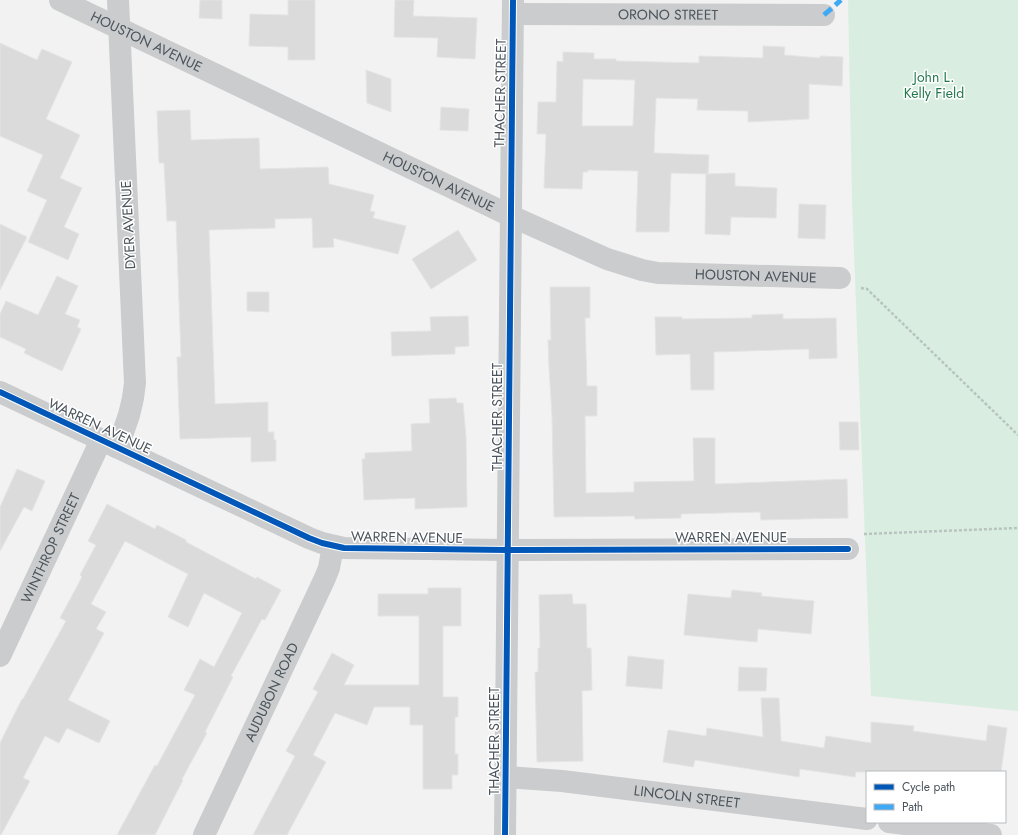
<svg xmlns="http://www.w3.org/2000/svg" width="1018" height="835" font-family="Jost,sans-serif">
<rect width="100%" height="100%" fill="#f2f2f2"/>
<path fill="#d9eee1" d="M848,0H1018V711L871,696L852,200Z"/>
<path fill="#dbdbdc" stroke="#e3e4e4" fill-rule="evenodd" d="M200,0H222V19L199,18Z
M288,0H315V60H288V47L249,46L250,14L288,15Z
M395,0H414L413,16L477,18L475,59L437,57L438,38L394,37Z
M0,43L37,60L42,49L72,62L46,119L80,135L60,178L82,188L64,227L79,234L68,260L28,242L47,200L27,191L43,155L0,136Z
M763,46L785,47L784,55L820,58V56L843,57L842,86L809,84V119L748,122V111L697,110L698,99L656,98L654,153L709,155L708,174L671,173L669,232H636L638,171L588,170V172H583L582,189L544,188L546,134H537L538,102H556L557,61L563,62V52L594,53V59H616V61L699,63V56L763,58ZM583,79L635,80L633,126H582Z
M366,70L391,79V112L367,103Z
M441,107L469,109L468,131L440,130Z
M190,110L191,140L259,138L260,169L328,167L329,184L374,195L370,211L375,212L373,218L406,226L398,254L333,238L334,247L313,248L312,218L275,219V228L209,230L215,404L268,402V432H274V440H276V461L251,462V437L180,439L177,357H181L176,221H167L164,163H159L157,111Z
M735,173V186L777,188L776,218L731,217L730,235L705,234L706,174Z
M799,204L826,205L825,239L798,238Z
M0,224L27,237L0,290Z
M458,230L477,260L431,289L412,259Z
M57,276L78,286L65,314L80,320L77,327L81,329L62,371L24,353L26,349L0,337V314L6,301L38,315Z
M550,287H590V318H585L587,386H597V416H585L586,493L634,492V482L694,481L693,438H715V484L847,479L848,518L761,520L760,512L681,514V518L635,519L634,516L554,517L552,416L549,367L548,340H551Z
M247,292H269V312L247,311Z
M783,314V319L836,318L837,358L809,359V349L714,352V390H691L690,354L656,355L655,317H682V319L752,318V315Z
M468,316L469,346L455,347V354L392,356L391,332L431,331L430,317Z
M456,398L457,403H463L466,437L467,507L415,509V498L364,500L362,459H365V453L412,451L411,424L430,423L429,399Z
M839,422H858L859,450H840Z
M17,469L45,481L32,511L24,507L0,551V507Z
M107,504L155,529L157,525L186,540V542L256,579L257,577L281,590L265,620L262,619L231,676L233,677L205,732L207,733L182,779L183,780L155,835H117L155,765L157,766L195,695L184,690L200,659L214,667L242,613L204,593L188,627L168,617L188,574L125,541L91,604L106,612L96,629L104,633L68,700L110,721L99,743L67,728L59,743L45,736L23,778L30,781L1,835H0V743L22,699H23L66,621L60,618L82,577L80,575L96,545L88,541Z
M428,588H461V626H443V697H458V717H455V754H458V775H452V789H423V725H410V707H374L367,725L335,713L313,755L326,762L287,835H253L295,756L286,751L318,692L313,689L332,653L354,665L344,685H419V616H378V594H428Z
M732,590L762,593L761,596L814,601L811,634L758,629L757,642L684,635L688,594L731,598Z
M572,594L573,604H586L587,648H591L592,690L582,691L583,761L537,762L535,672H538V648H540L539,595Z
M628,656L664,660L662,689L626,686Z
M739,667L767,668L766,691H738Z
M761,698H779L781,741L824,748L826,736L871,743V722L914,726L913,731L986,741L988,725L1007,728L1001,772H856L855,777L800,769L799,777L695,760L693,767L663,762L668,730L706,736L707,728L763,737Z"/>
<g fill="none" stroke-linecap="round" stroke-linejoin="round">
<path stroke="#b9c3c0" stroke-width="2.5" stroke-dasharray="3 2" stroke-linecap="butt" d="M861,288L867,289L1018,435
M864,534L1018,528"/>
<g stroke="#cacccd" stroke-width="22">
<path id="s1" d="M60,0L511,216L607,259L642,270L658,273L840,278"/>
<path id="s2" d="M513,14L824,15"/>
<path d="M0,392L309,538L322,543L344,548L508,550L848,549"/>
<path d="M116,447C127,426 133,407 135,383L118,0"/>
<path id="s3" d="M0,656L101,440"/>
<path id="s4" d="M506,777L562,781L867,819"/>
<path d="M889,822L991,835"/>
<path id="s5" d="M204,835L325,578L329,568L333,546"/>
<path d="M505,835L513,0"/>
</g>
<path stroke="#3fa9f5" stroke-width="5" stroke-dasharray="10 5" stroke-linecap="butt" d="M824,15L841,0"/>
<g stroke="#fff" stroke-width="8">
<path id="cycleway" d="M0,392L309,538L322,543L344,548L508,550L848,549
M505,835L513,0"/>
</g>
<use href="#cycleway" stroke="#0057b8" stroke-width="6"/>
</g>
<g text-anchor="middle" dominant-baseline="central" stroke-width="3" stroke-linejoin="round" paint-order="stroke">
<g font-size="14" fill="#4b545c" stroke="#fff">
<text stroke="none"><textPath href="#s2" startOffset="155">ORONO STREET</textPath></text>
<text stroke="none"><textPath href="#s1" startOffset="96">HOUSTON AVENUE</textPath></text>
<text transform="translate(500 93) rotate(-89)">THACHER STREET</text>
<text stroke="none"><textPath href="#s1" startOffset="420">HOUSTON AVENUE</textPath></text>
<text transform="translate(128 225) rotate(-93)">DYER AVENUE</text>
<text stroke="none"><textPath href="#s1" startOffset="756">HOUSTON AVENUE</textPath></text>
<text transform="translate(497 417) rotate(-90)">THACHER STREET</text>
<text transform="translate(100 426) rotate(25)">WARREN AVENUE</text>
<text transform="translate(407 537) rotate(1)">WARREN AVENUE</text>
<text x="731" y="537">WARREN AVENUE</text>
<text stroke="none"><textPath href="#s3" startOffset="119">WINTHROP STREET</textPath></text>
<text stroke="none"><textPath href="#s5" startOffset="158">AUDUBON ROAD</textPath></text>
<text transform="translate(494 741) rotate(-90)">THACHER STREET</text>
<text stroke="none"><textPath href="#s4" startOffset="182">LINCOLN STREET</textPath></text>
</g>
<g font-size="14" fill="#22774a" stroke="#fff">
<text x="934" y="77">John L.<tspan x="934" dy="16">Kelly Field</tspan></text>
</g>
</g>
<rect x="866" y="771" width="140" height="52" fill="#ffffff" stroke="#b7bbbe"/>
<rect x="874" y="784" width="20" height="6" fill="#0057b8" stroke="#b7bbbe"/>
<text x="902" y="791" font-size="12" fill="#4b545c">Cycle path</text>
<rect x="874" y="804" width="20" height="6" fill="#3fa9f5" stroke="#b7bbbe"/>
<text x="902" y="811" font-size="12" fill="#4b545c">Path</text>
</svg>
